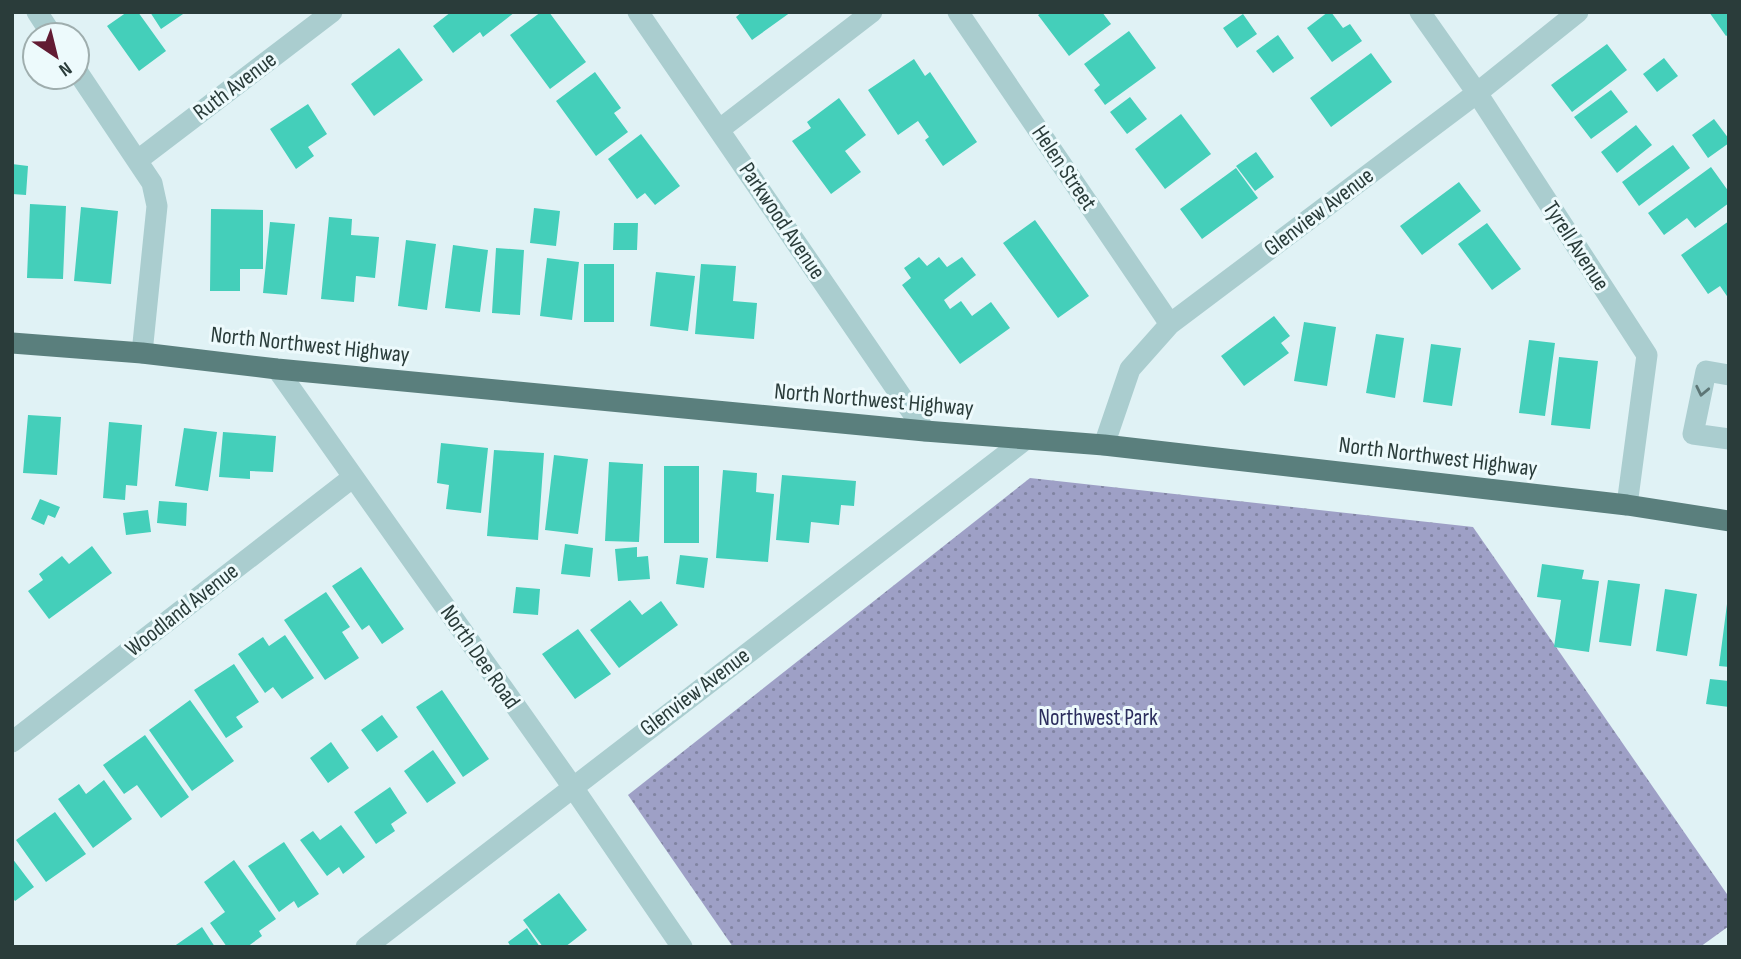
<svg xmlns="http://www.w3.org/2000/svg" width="1741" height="959" font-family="'Sofia Sans Condensed',sans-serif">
<defs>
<pattern id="grass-dots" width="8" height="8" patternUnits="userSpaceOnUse" patternTransform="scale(1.75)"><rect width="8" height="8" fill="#9ea0c6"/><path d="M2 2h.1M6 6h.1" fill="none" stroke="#8184a2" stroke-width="1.8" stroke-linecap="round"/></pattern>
</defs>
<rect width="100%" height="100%" fill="#e0f2f5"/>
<path fill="url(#grass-dots)" d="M1030,478L1473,527L1729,897V926L1700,947H733L628,795Z"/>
<path fill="#44cfba" d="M127,12H138L166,51L139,71L107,26Z
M150,12H186L161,29Z
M451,12H515L483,37L480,32L453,53L433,26Z
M541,12H549L586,62L550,89L510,35Z
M742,12H791L752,40L736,17Z
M1043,12H1102L1111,24L1069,56L1038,15Z
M1328,12H1331L1343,28L1350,24L1362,41L1332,62L1307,28Z
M1709,12H1729V34L1726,36Z
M1243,14L1257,34L1237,48L1223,28Z
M1129,31L1156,68L1105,105L1094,90L1100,85L1084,64Z
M1278,35L1294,58L1273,73L1256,51Z
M1607,44L1627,70L1572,112L1551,85Z
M399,48L423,80L374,116L351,84Z
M1371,53L1392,82L1331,127L1310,98Z
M1664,58L1678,76L1657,92L1643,74Z
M914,59L925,76L930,72L977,142L943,166L925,140L929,137L918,121L898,135L868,90Z
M595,72L621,108L614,113L628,132L596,156L556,101Z
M1611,90L1628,112L1591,139L1574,117Z
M1130,97L1147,119L1127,134L1110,112Z
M839,98L866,135L845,151L861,172L831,194L792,141L811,128L807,122Z
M308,104L327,134L308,147L314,156L296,169L270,129Z
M1181,114L1211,154L1165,189L1135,149Z
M1714,119L1729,139V143L1708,158L1692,135Z
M1636,125L1652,145L1617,173L1601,152Z
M641,134L680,186L655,205L645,193L637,199L608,159Z
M1673,145L1690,168L1639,206L1622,182Z
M1256,152L1274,177L1255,191L1236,166Z
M12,164L28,166L26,195L12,194Z
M1711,167L1729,192V203L1695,228L1687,218L1664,235L1648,213Z
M1236,168L1258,198L1202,239L1180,209Z
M1459,182L1481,211L1422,255L1400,226Z
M30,204L66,206L63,279L27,278Z
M81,207L118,211L111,284L74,281Z
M534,208L560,211L556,246L530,243Z
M211,209L263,210V269H240V291H210Z
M329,217L352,219L351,235L379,237L375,278L356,276L354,302L321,299Z
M1035,220L1089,296L1058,318L1003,243Z
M1729,221V299L1720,286L1708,294L1681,255Z
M270,222L295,224L287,295L263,293Z
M614,223H638L637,250H613Z
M1487,223L1521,269L1492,290L1458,244Z
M406,240L436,244L427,310L398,306Z
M453,245L488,250L480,312L445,308Z
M496,248L524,250L520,315L492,313Z
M919,257L927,266L939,257L947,267L962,257L976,275L944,300L950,309L961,301L972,316L991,302L1010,328L960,364L902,285L911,278L904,268Z
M547,258L579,262L572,320L540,316Z
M584,264H614V322H584Z
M701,264L736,266L733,301L757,303L754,339L695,334Z
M656,272L695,276L688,331L650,326Z
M1274,316L1290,336L1281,343L1289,353L1244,386L1221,356Z
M1304,322L1336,327L1327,386L1294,381Z
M1376,334L1404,338L1395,398L1366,393Z
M1529,340L1555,343L1545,416L1519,413Z
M1431,344L1461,348L1452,406L1423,402Z
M1559,357L1598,361L1590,429L1551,425Z
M28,415L61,417L57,475L23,473Z
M109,422L142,425L137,486L126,485L125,500L103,498Z
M184,428L217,432L208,491L175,486Z
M223,432L276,436L273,472L250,471V479L219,477Z
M441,443L488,448L481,513L446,509L449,485L437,483Z
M494,450L544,453L538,540L487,536Z
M554,455L588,459L578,534L545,530Z
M609,462L643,464L639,542L605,541Z
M664,466H699V543H664Z
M723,470L757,473L756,492L774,494L768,562L716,558Z
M782,475L856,481L854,506L841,505L839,525L811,522L809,543L776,540Z
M40,499L60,507L55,518L48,515L44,525L31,519Z
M159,501L187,503L186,526L157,523Z
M148,510L151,532L126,535L123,513Z
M565,544L593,548L590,577L561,574Z
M92,546L112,573L49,619L28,591L43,580L39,574L62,556L69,564Z
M637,547V557L648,556L650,579L618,581L615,549Z
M680,555L708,558L704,588L676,584Z
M1542,564L1584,570L1582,579L1599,581L1589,652L1554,647L1561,600L1537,597Z
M361,567L404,629L382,644L369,625L362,630L332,586Z
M1608,580L1640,584L1631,646L1599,642Z
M516,587L540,589L538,615L513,613Z
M1665,589L1697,594L1687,656L1656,651Z
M326,592L350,627L342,632L359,658L325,680L284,620Z
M630,600L642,615L661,601L678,625L619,668L590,630Z
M1727,604H1729V667L1719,666Z
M578,629L611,674L575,699L542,654Z
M285,635L314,678L282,699L273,687L265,693L238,654L263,637L269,646Z
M234,664L259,702L236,717L243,727L226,738L194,690Z
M1710,679L1729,681V707L1706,704Z
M442,690L489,759L463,777L416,707Z
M190,700L234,761L192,791L149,730Z
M382,715L398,737L377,752L361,730Z
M145,735L189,797L161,818L137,785L124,794L103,765Z
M331,742L349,768L328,783L310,758Z
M433,750L456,783L427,803L404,771Z
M104,780L132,819L93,848L58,799L79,784L86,794Z
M390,787L407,813L391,824L395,831L376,844L354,812Z
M55,812L86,854L46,882L16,840Z
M341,825L365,857L343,874L339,867L327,876L300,840L313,831L320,840Z
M284,842L319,894L298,908L294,901L279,912L248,866Z
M12,858L34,887L15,901L12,897Z
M234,860L276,919L259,931L262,936L247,947H227L210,923L225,912L204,882Z
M559,893L587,930L565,947H543L523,920Z
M202,927L215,947H173Z
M527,928L540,947H511L508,942Z"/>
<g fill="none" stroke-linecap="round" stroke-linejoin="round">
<path stroke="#aacdcf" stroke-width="21" d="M37,12L52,35
M638,12L925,431
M958,12L1170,324
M1420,12L1477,93L1647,355L1627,505
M77,71L152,183L157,206L142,353
M720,129L872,12
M138,160L332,12
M277,369L572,786L682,947
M1729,375L1706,371L1693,434L1729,439
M1104,445L1130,369L1170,324L1477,93L1578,12
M12,742L352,478
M366,947L1026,439"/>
<path stroke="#5a7f7d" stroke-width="21" d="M12,343L142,353L277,369L925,431L1104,445L1627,505L1729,521"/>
</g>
<defs><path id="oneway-chevron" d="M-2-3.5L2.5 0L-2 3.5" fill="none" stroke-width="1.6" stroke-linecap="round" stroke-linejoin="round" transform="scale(1.75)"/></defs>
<use stroke="#5d7676" href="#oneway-chevron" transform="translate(1702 391) rotate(102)"/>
<g text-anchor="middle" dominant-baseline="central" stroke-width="6" stroke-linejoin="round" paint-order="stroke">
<g font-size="23" fill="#2a3c3a" stroke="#edfafc">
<text transform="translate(235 86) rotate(-37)">Ruth Avenue</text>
<text transform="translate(1064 168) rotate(56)">Helen Street</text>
<text transform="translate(1319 212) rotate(-37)">Glenview Avenue</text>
<text transform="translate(782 221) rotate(56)">Parkwood Avenue</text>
<text transform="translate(1576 246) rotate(57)">Tyrell Avenue</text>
<text transform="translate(310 345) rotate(6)">North Northwest Highway</text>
<text transform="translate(874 400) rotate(5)">North Northwest Highway</text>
<text transform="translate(1438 457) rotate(7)">North Northwest Highway</text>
<text transform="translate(182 610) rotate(-38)">Woodland Avenue</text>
<text transform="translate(480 657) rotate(55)">North Dee Road</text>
<text transform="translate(695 692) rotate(-37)">Glenview Avenue</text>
</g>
<g font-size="23" fill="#2b2d5d" stroke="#edfafc">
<text x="1098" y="718">Northwest Park</text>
</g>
</g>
<rect width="1741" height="959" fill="none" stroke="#2a3c3a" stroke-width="28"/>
<g transform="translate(56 56) rotate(145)"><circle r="33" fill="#edfafc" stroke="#9faeae" stroke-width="2"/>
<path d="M0-5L12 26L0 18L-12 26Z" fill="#621b33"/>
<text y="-10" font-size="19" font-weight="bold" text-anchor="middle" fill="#2a3c3a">N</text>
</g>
</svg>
